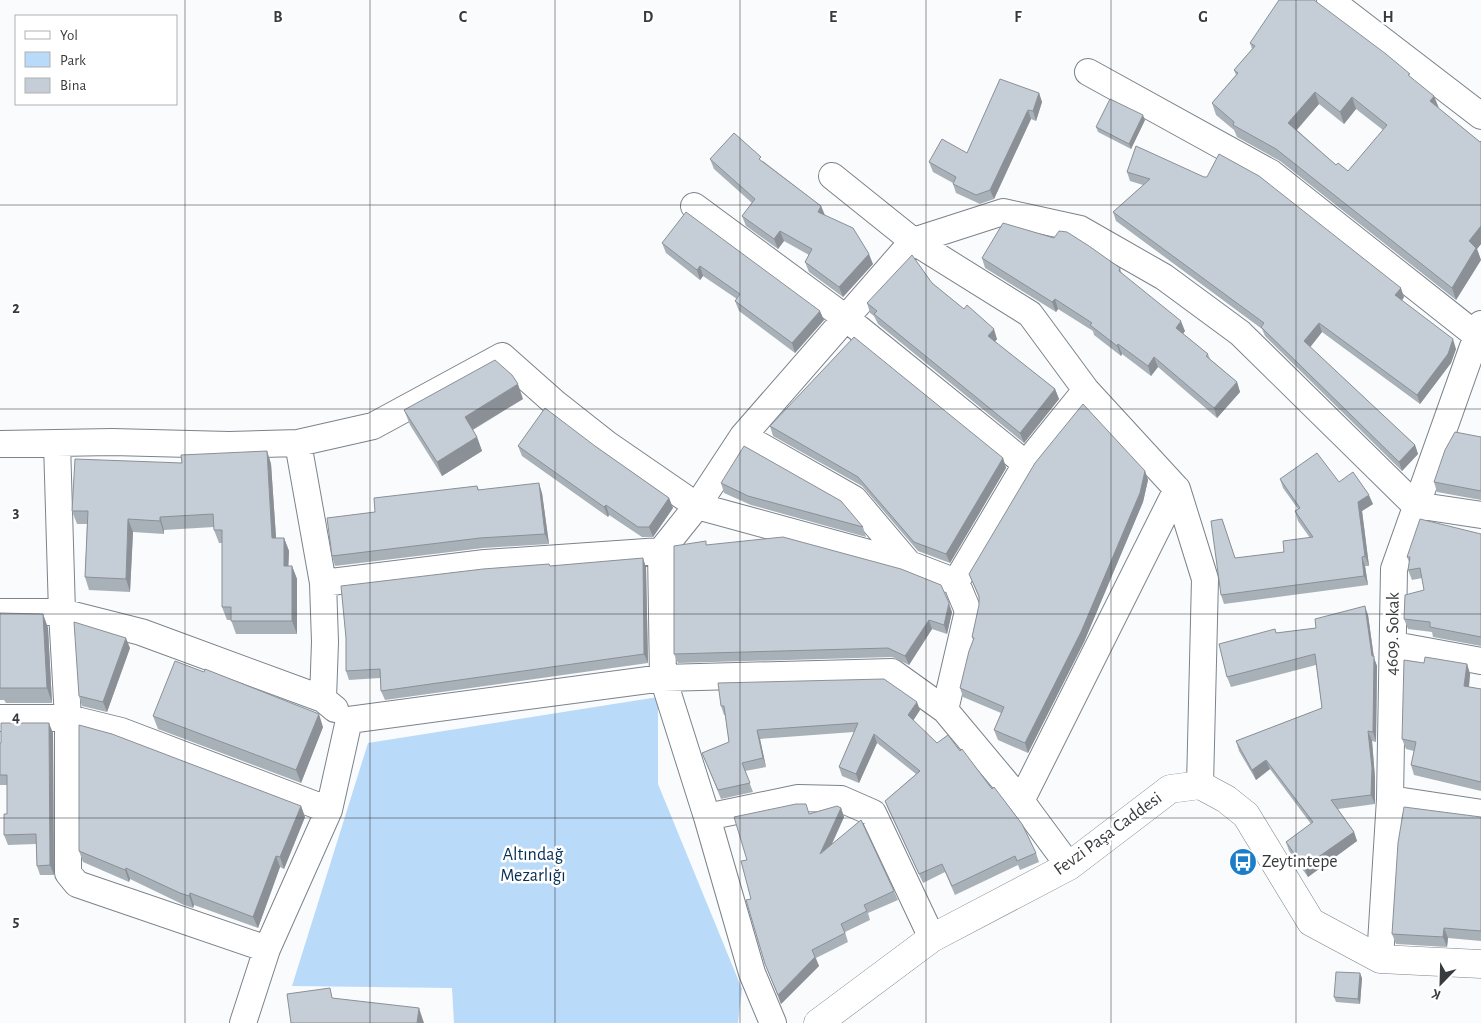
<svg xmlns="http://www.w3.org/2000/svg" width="1481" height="1023" font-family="'Alegreya Sans',sans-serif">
<rect width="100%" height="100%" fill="#fafbfd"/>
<path fill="#badaf9" d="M658,697V784L742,989L738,1023H454L452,988L292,986L368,743Z"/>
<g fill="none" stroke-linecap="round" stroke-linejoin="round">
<g stroke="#7b838b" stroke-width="28">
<path id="street" d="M1330,0L1481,116
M1088,72L1271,173L1476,335L1481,336
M832,176L913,241L1030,314L1086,390L1177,489L1205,579L1200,785
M694,206L847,319L1026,464
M743,436L854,499L909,564
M57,443L62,612L68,718V873L77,884L267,949
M298,443L323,583L325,642L323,699L335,709
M0,444L112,442L229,445L298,443L373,426L502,356L555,403L607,444L697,506L909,564L956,582
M323,583L485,563L661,551
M0,612H62L141,632L323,699
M1394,645L1481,661
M945,710L968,611L956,582L1026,464L1086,390
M0,718H68L121,731L329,810
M1390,799L1481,813
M1021,801L1177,489
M707,817L798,798L841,799L873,813L932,938
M1380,959L1390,799L1394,569L1481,324
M243,1023L267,949L329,810L349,720L663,678L892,672L945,710L1021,801L1069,866
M773,1023L752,973L707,817L663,678L661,551L697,506L743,436L913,241L1003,212L1080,229L1164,277L1240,333L1415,505L1481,515"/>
</g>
<g stroke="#7b838b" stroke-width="29">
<path id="secondary" d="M818,1023L932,938L1069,866L1170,789L1200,785L1226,799L1246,815L1311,922L1380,959L1481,964"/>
</g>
<use href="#street" stroke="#fff" stroke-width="26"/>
<use href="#secondary" stroke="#fff" stroke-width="28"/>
</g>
<path fill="#a9b1b8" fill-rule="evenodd" d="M1250,43L1411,78L1438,108L1480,142L1481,141V244L1477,249L1481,260L1456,300L1280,161L1237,137L1234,130L1216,115L1212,103L1236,75L1234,70L1252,49ZM1319,104L1344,124L1356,109L1383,130L1348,171L1336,165L1297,130Z
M1039,93L1042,102L1036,121L1031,119L994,199L980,204L956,193L953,184V183L933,172L929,162L967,153Z
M1145,120L1131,149L1098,132L1096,127Z
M1136,146L1404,297L1402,301L1456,349L1451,363L1420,404L1322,332L1310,347L1415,445L1418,454L1402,471L1265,336L1262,329L1116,221L1113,212L1143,185L1130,181L1127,172Z
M710,159L763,161L821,206L825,215L873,264L843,297L809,272L805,262L809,255L784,241L778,249L746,226L742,216L752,203L714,169Z
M1054,238L1120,268L1122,274L1185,331L1183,334L1208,354L1210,359L1237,382L1240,392L1217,418L1158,367L1151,376L1122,354L1121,356L1094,335L1093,331L1058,309L1056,312L985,268L982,258Z
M662,243L824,320L795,353L739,311L735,301L737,299L703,276L700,280L666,253Z
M932,283L997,339L995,342L1055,389L1059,399L1024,443L878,324L874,316L870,313L867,303Z
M523,399L473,430L477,437L482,451L442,476L410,425L404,410Z
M770,426L1003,458L1006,468L950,563L918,551L862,486L773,436Z
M1481,437V500L1437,492L1434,482Z
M518,446H595L669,498L673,508L653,537H642L609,515L608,517L522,456Z
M267,451L271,464L276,538H284L289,551L288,566H292L297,579V634H236L231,620H227L222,607V543H219L214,530V527L164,530V534L133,532L130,592L89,590L85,577L87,524H77L72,511L182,463Z
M1145,471L1148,480L1143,502L1084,642L1028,753L998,740L994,730L1001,713L963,697L960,688L973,640L972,637L979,605V598L969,574Z
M1280,479L1339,482L1373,504L1362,511L1369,566H1365L1368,585L1224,604L1221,595L1222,519L1235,558L1284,552L1310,538L1298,521L1295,511L1298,509L1283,488Z
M721,483L863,527L866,537L751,505L724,493Z
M477,486L479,490L542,493L549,544L483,548L335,566L332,556L375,512Z
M1481,534V646L1433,637L1432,632L1408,629L1404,619L1424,590L1422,578L1412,580L1408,570L1409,562L1407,557Z
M707,545L952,612L947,634L932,629L909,665L892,657L678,663L674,654Z
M549,564L550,566L646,567L648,663L385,700L381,691L380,678L349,680L346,671Z
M0,613L43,614L48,628L52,703H6L4,700H0Z
M1368,615L1374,658L1377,666L1376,742L1372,741L1375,778V804L1338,809L1354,832L1357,841L1308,877L1289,851L1286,842L1311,824L1270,769L1256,780L1239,751L1236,741L1322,708L1316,665L1231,687L1227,677L1276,633L1316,628Z
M130,648L107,712L82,706L79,696Z
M1424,663L1467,664L1470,674L1469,687L1481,689V791L1414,775L1411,765L1414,751L1406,749L1402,739Z
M721,706L920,710L913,720L1036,853L1039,862L1020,870L1018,865L955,895L945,872L923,883L888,809L885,801L916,774L877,743L859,783L842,776L839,767L854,732L760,739L766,767L745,771L753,792L721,799L702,753L729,742L725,715H724Z
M153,716L323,727L301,783L158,729Z
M53,733L54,875H40L37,866L36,844L8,845L4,835L7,814V785H0V743Z
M301,806L305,817L284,869L280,867L258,928L194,905L193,908L184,905L130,879L129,882L83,862L79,851Z
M841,808L844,817L832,844L894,891L898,900L868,913L870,920L845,932L848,942L816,958L819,966L781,1004L765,964L751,899L747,860L809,814Z
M1481,817V941L1448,938L1447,947L1396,944L1392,934Z
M1362,978L1360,1004L1336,1002L1334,997Z"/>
<path fill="#8a9096" d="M1315,92L1319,104L1292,135L1288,123Z
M1039,93L1042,102L1036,121L1033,111Z
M1434,96L1439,108L1430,101Z
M1352,97L1356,109L1344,124L1340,112Z
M1028,110L1031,119L994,199L990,190Z
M1143,115L1145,120L1131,149L1129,144Z
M821,206L825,216L818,212Z
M1481,226V244L1477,249L1481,260L1456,300L1452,288L1469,241Z
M780,231L784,241L778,249L774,239Z
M869,254L873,264L843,297L839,287Z
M700,266L703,276L700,280L697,270Z
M1401,288L1404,297L1398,305L1395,295Z
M1055,299L1058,309L1056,312L1052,302Z
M820,311L824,320L795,353L792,343Z
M1181,321L1185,331L1179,338L1176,328Z
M1319,323L1322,332L1308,350L1304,341Z
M994,329L997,339L991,346L988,336Z
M1453,339L1456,349L1451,363L1420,404L1417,395Z
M1118,344L1122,354L1121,356L1117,346Z
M1154,357L1158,367L1151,376L1148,366Z
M1237,382L1240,392L1217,418L1214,408Z
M518,384L523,399L470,431L465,417Z
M1055,389L1059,399L1024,443L1020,433Z
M477,437L482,451L442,476L437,462Z
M1415,445L1418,454L1402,471L1399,462Z
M267,451L271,464L277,551L272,538Z
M1003,458L1006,468L950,563L946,554Z
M1145,471L1148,480L1143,502L1084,642L1028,753L1025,743Z
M539,483L542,493L549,544L545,534Z
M1369,495L1373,504L1362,511L1369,566L1365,556L1358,502Z
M669,498L673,508L653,537L649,527Z
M606,505L609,515L608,517L604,507Z
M160,517L164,530V534L160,521Z
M128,519L133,532L130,592L126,579Z
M284,538L289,551L288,579L284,566Z
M1362,557L1365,566L1368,585L1364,576Z
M643,558L646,567L648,663L644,654Z
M292,566L297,579V634L292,621Z
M949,603L952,612L947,634L944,625Z
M1365,606L1368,615L1374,658L1377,666L1376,742L1373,732L1372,656Z
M43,614L48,628L52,703L47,688Z
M929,620L932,629L909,665L905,656Z
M126,638L130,648L107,712L103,702Z
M1467,664L1470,674L1468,696L1464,686Z
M917,702L920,710L911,724L908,715Z
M319,714L323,727L301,783L296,770Z
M49,723L53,733L54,875L50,865Z
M757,730L760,739L766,767L763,758Z
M1368,731L1372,741L1375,778V804L1371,795Z
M874,734L877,743L859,783L856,774Z
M1266,760L1270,769L1256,780L1252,770Z
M301,806L305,817L284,869L280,857Z
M841,808L844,817L823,863L820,854Z
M1354,832L1357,841L1308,877L1304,867Z
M276,856L280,867L258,928L253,917Z
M126,868L130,879L129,882L125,870Z
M190,893L194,905L193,908L189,896Z
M1444,928L1448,938L1447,947L1443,937Z
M815,957L819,966L781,1004L778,995Z
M1360,973L1362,978L1360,1004L1358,999Z
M419,1008L424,1023H417Z"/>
<path fill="#c5ced6" stroke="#8a9096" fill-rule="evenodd" d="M1279,0H1314L1386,54L1410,74L1408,75L1434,96L1430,101L1480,142L1481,141V226L1469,241L1476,248L1452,288L1276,149L1233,125L1234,122L1212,103L1238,73L1234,70L1255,46L1250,43ZM1315,92L1340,112L1352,97L1387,125L1348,171L1338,163L1336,165L1288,123Z
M1000,79L1039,93L1033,111L1028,110L990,190L976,195L953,184L956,177L929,162L942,139L967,153Z
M1110,99L1143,115L1129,144L1096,127Z
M734,133L761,157L759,159L821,206L818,212L853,228L869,254L839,287L805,262L812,249L780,231L774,239L742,216L755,199L710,159Z
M1136,146L1204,177H1207L1219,154L1259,176L1401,288L1395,295L1453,339L1448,354L1417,395L1319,323L1304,341L1415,445L1399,462L1261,327L1264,323L1113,212L1150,179L1127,172Z
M686,212L820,311L792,343L735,301L740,294L700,266L697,270L662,243Z
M1003,223L1054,238L1059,231L1067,232L1089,246L1120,268L1119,271L1181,321L1176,328L1208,354L1206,356L1237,382L1214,408L1154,357L1148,366L1118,344L1117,346L1090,325L1092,323L1055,299L1052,302L982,258Z
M912,255L932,283L964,309L967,305L994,329L988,336L1055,389L1020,433L874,314L877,311L867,303Z
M854,337L1003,458L946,554L914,542L858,477L770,426Z
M495,360L512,375L518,384L465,417L477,437L437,462L404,410Z
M1083,404L1145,471L1140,493L1081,632L1025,743L994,730L1004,707L960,688L969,651L974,638L972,637L979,605V596L969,574L1035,463Z
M545,408L595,446L669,498L649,527H638L606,505L604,507L518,446Z
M1455,432L1481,437V491L1434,482L1445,450Z
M744,446L841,501L863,527L748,496L721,483Z
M267,451L272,538H284V566H292V621H231V607H222V530H214L213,514L160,517V521L128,519L126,579L85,577L88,511H72L75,459L182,463L181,455Z
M1317,453L1339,482L1353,472L1369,495L1358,502L1365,556L1362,557L1364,576L1221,595L1211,521L1222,519L1235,558L1284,552L1283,541L1313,537L1295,511L1300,508L1280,479Z
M539,483L545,534L480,538L332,556L327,518L375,512L374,498L477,486L478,490Z
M1420,519L1481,534V637L1430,627V622L1404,619L1405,595L1424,590L1420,568L1408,570L1410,557H1407Z
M783,537L901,569L941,585L949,603L944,625L929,620L905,656L888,648L674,654V546L706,541V545Z
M643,558L644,654L381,691L380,669L346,671V638L341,586L483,569L549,564L550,566Z
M1365,606L1372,656H1374L1373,732L1368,731L1372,768L1371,795L1331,800L1354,832L1304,867L1286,842L1313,822L1266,760L1252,770L1236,741L1322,708L1315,654L1227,677L1219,644L1275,629L1276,633L1316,628L1315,619Z
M0,613L43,614L47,688H0Z
M74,622L126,638L103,702L79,696Z
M1425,657L1467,664L1464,686L1481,689V782L1411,765L1416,742L1402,739L1404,660L1424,663Z
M175,661L204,672L205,669L319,714L296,770L153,716Z
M884,679L917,702L908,715L937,743L948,735L960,751L962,749L992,789L994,787L1022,824L1036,853L1017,861L1015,856L952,886L942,864L919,874L885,801L920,771L874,734L856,774L839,767L858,723L757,730L763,758L742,763L750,783L718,790L702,753L729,742L724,706H721L718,683Z
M1,723H49L50,865L37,866L36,834L4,835V814H7V775H0V743H1Z
M79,725L112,734L301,806L280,857L276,856L253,917L190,893L189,896L180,893L126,868L125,870L79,851Z
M796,804H806L809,814L837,806L841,808L820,854L861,820L894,891L864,905L867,911L841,924L845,933L812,950L815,957L778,995L765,964L746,900L751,899L741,861L747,860L734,817Z
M1404,807L1481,817V931L1444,928L1443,937L1392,934L1398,843Z
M1336,972L1360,973L1358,999L1334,997Z
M330,988L332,998L419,1008L417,1023H291L287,994Z"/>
<path fill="none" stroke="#383b3e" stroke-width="1" stroke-opacity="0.55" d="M185,0V1023M370,0V1023M555,0V1023M740,0V1023M926,0V1023M1111,0V1023M1296,0V1023M0,205H1481M0,409H1481M0,614H1481M0,818H1481"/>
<defs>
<g id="bus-disc" transform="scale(1.4375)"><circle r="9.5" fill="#1c7dc9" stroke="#fff"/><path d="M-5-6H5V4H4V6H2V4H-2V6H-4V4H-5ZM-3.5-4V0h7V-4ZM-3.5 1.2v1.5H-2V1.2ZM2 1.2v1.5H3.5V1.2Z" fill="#fff"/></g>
</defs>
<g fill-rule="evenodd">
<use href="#bus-disc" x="1243" y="862"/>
</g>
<g text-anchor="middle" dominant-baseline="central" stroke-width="5" stroke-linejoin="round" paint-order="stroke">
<g font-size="18" fill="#383b3e" stroke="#fff">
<text transform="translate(1393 634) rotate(-89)">4609. Sokak</text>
<text transform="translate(1108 834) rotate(-36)">Fevzi Paşa Caddesi</text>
</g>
<g font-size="18" fill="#063051" stroke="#fff">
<text x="533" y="855">Altındağ<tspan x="533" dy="21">Mezarlığı</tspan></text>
</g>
<g font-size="18" fill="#383b3e" stroke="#fff" text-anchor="start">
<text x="1262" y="862">Zeytintepe</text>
</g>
</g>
<g font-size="16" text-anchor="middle" font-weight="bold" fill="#383b3e" stroke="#fff" stroke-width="5" stroke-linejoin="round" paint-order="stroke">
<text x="278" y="22">B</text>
<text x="463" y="22">C</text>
<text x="648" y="22">D</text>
<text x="833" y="22">E</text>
<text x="1018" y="22">F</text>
<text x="1203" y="22">G</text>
<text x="1388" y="22">H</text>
<text x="16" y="313">2</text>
<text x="16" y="517">3</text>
<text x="16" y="722">4</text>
<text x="16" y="926">5</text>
</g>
<rect x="15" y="15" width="162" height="90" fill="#ffffff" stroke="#afb1b2"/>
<rect x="25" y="31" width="25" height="8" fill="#ffffff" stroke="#afb1b2"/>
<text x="60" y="40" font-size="15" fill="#383b3e">Yol</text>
<rect x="25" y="52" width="25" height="15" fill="#badaf9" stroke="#afb1b2"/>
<text x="60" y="65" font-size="15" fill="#383b3e">Park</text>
<rect x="25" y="78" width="25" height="15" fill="#c5ced6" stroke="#afb1b2"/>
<text x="60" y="90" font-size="15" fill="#383b3e">Bina</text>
<g transform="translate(1441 983) rotate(203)" stroke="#ffffff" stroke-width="4" paint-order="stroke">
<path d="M0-4L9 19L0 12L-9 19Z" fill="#383b3e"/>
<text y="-8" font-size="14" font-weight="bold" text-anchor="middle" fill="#383b3e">K</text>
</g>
</svg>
